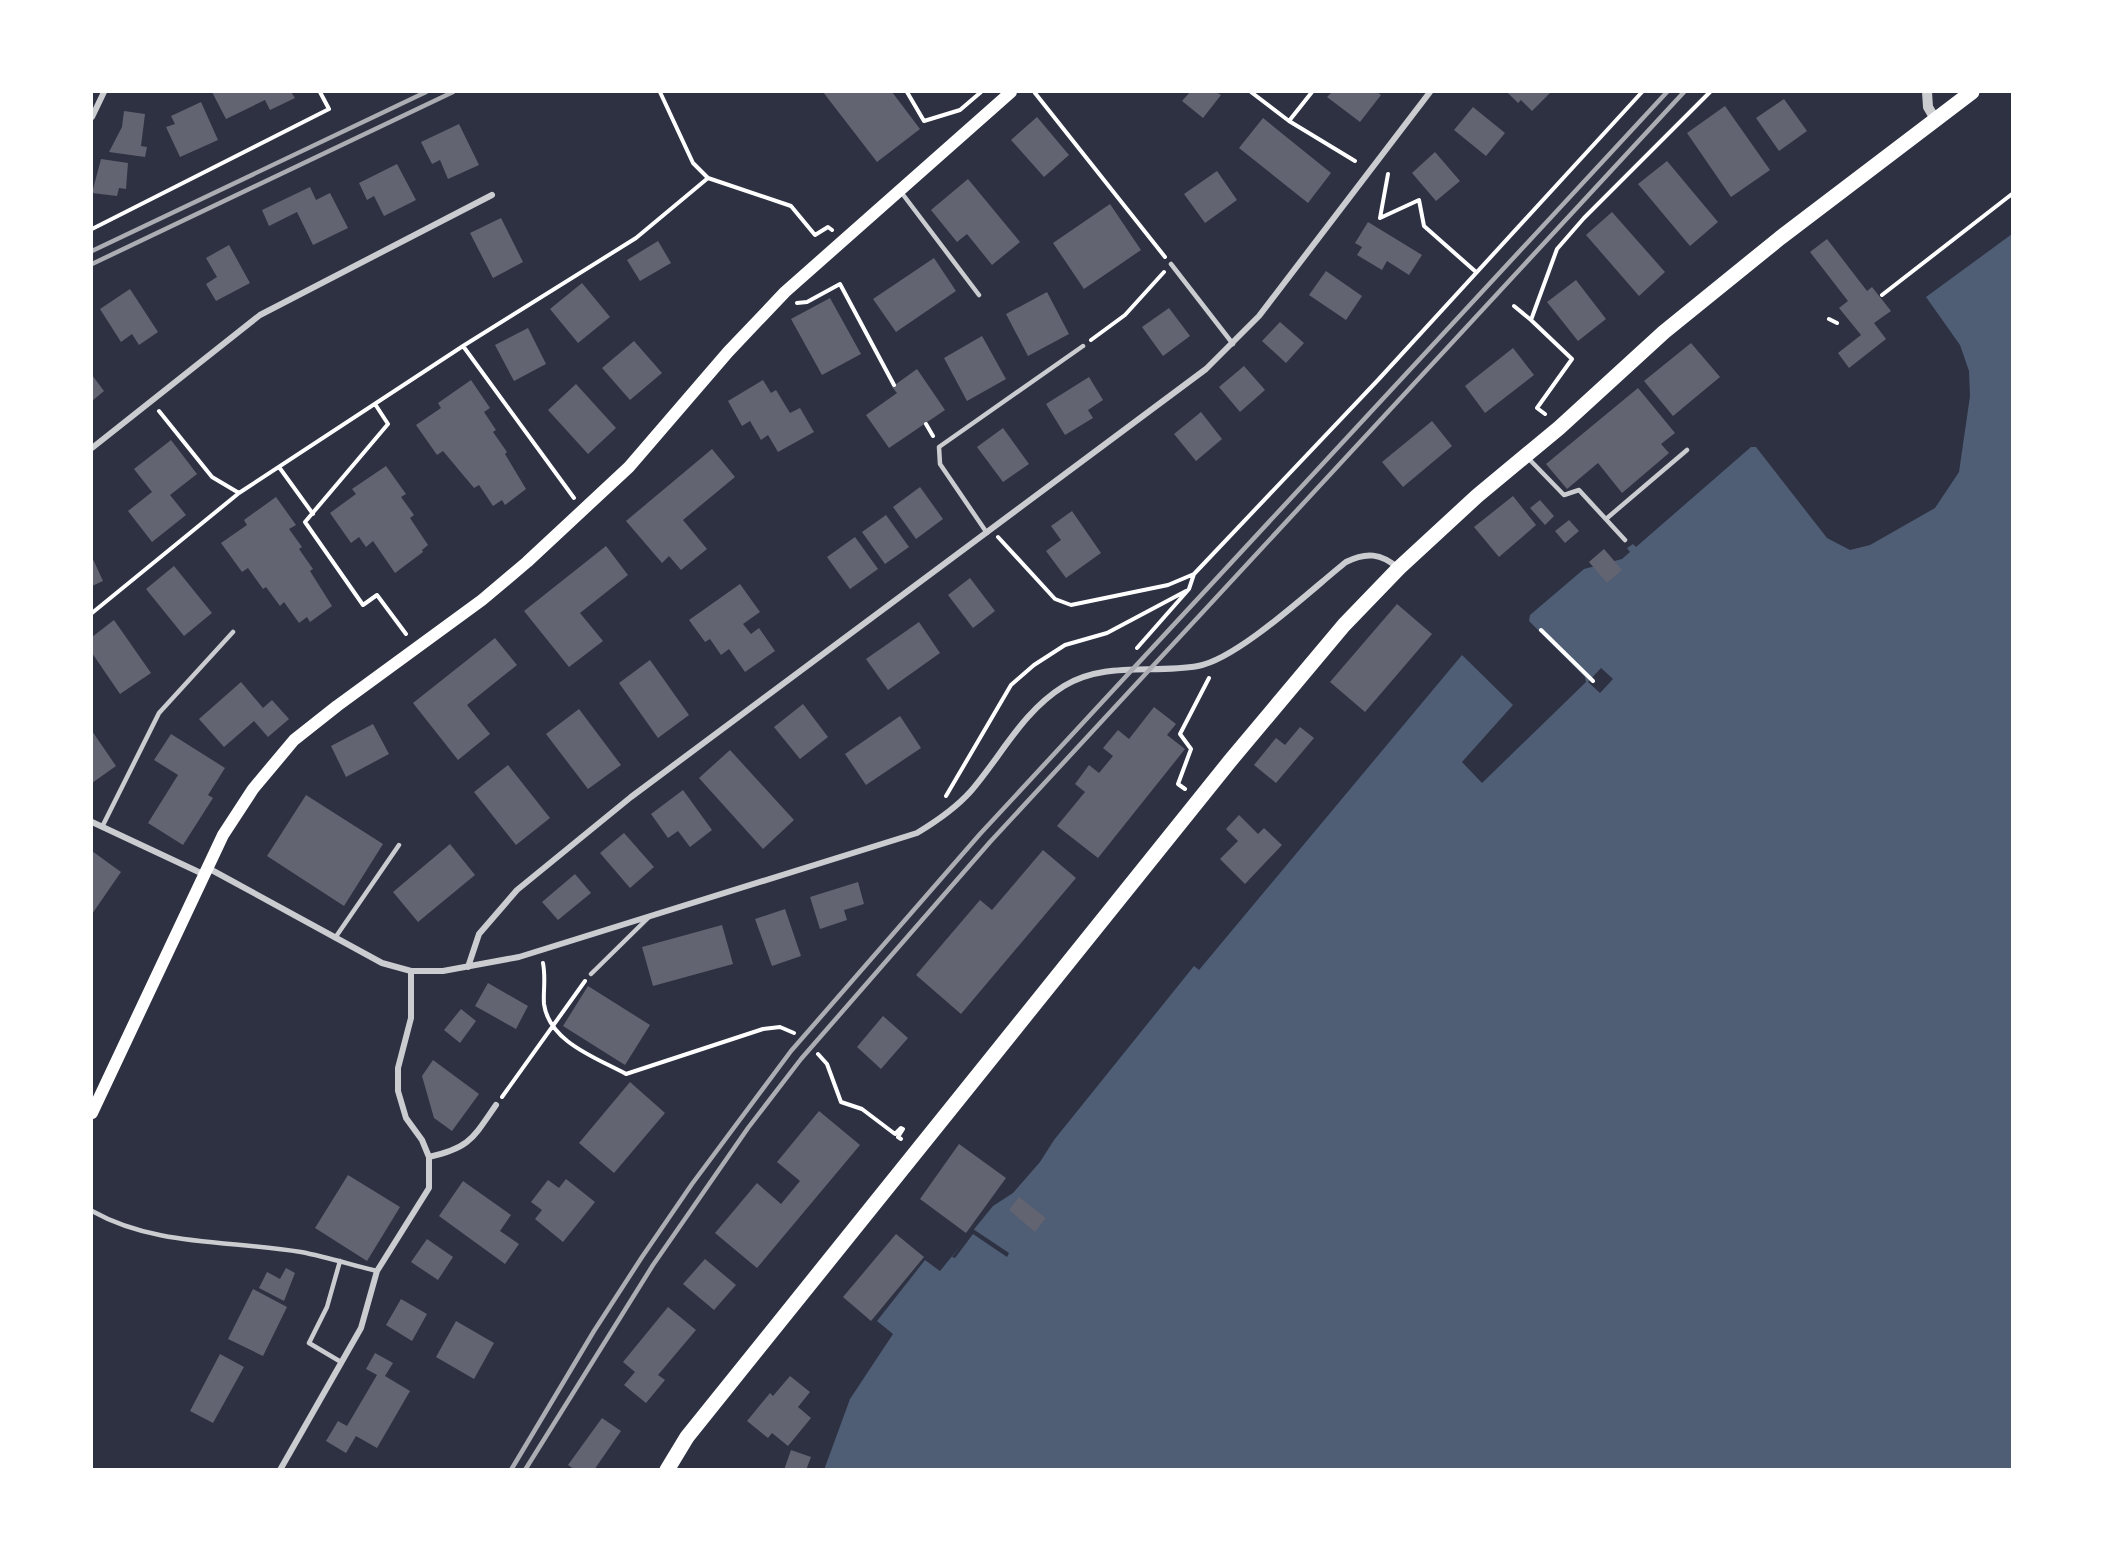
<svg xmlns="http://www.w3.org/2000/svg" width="2104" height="1561" font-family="'PT Serif',serif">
<rect width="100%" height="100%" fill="#2d3142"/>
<path fill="#4f5d75" d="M2012,234V1469L824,1470L850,1399L893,1334L877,1321L925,1260L940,1271L993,1206L1013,1193L1040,1162L1054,1140L1194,966L1199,970L1462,655L1513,705L1462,762L1482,783L1586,682L1585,677L1529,621L1530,615L1584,569L1622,559L1630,552L1627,548L1633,544L1636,547L1751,447H1756L1827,538L1850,550L1870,545L1935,508L1959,472L1970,396L1969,371L1960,345L1926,297Z"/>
<path fill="#2d3142" d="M1601,668L1613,679L1600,693L1588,682Z
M973,1229L1009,1253L1007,1257L973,1234L955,1258L952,1257Z"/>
<path fill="#626471" d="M212,92H291L295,98L270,110L265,100L226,119Z
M823,92H892L920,129L877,162Z
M1190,92H1216L1221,95L1203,118L1182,101Z
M1332,92H1377L1381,95L1360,122L1327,97Z
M1507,92H1551L1532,111L1521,100L1518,103Z
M1784,99L1807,131L1779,151L1756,118Z
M201,102L218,140L180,157L166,127L175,124L171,116Z
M1725,106L1770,170L1731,197L1687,133Z
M1473,107L1505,133L1486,156L1454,130Z
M124,111L145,114L141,146L147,147L145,157L109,152L122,127Z
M1037,117L1069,155L1044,177L1011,140Z
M1263,118L1331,173L1308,203L1239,148Z
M459,124L479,165L448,179L440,160L432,164L421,142Z
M1435,152L1460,181L1436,201L1412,173Z
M101,159L128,163L126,189L119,188L117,196L92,193Z
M1667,161L1718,222L1690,246L1638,184Z
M397,164L416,200L384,216L374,196L367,200L359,183Z
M1217,171L1237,200L1205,223L1184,194Z
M968,179L1020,242L992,265L967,234L957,242L931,210Z
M310,187L316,200L330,193L348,228L313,245L297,212L269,226L262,210Z
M1110,204L1141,250L1084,289L1053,243Z
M1612,212L1665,272L1639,296L1586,235Z
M501,218L523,262L493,278L470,233Z
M1368,222L1422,255L1409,275L1387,261L1382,270L1357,255L1362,247L1355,243Z
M1827,239L1867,291L1872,287L1891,311L1874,323L1886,339L1849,368L1838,353L1861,335L1839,308L1848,301L1810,252Z
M658,241L671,263L640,281L627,260Z
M229,245L250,283L216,301L206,284L217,277L206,258Z
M934,258L956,291L896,332L873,299Z
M1326,271L1362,296L1346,320L1309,295Z
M1576,280L1606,319L1578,341L1547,302Z
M582,283L610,317L578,343L550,309Z
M130,289L158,332L139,345L132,334L121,342L100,309Z
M1047,292L1069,334L1028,356L1006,314Z
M830,298L861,354L822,375L791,319Z
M1169,308L1190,336L1163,356L1142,327Z
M1280,322L1304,343L1286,363L1262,341Z
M528,328L546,364L514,381L495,345Z
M982,336L1006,379L967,401L944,358Z
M634,341L662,373L630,400L602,368Z
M1691,343L1720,377L1673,416L1644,381Z
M1513,348L1534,375L1485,413L1465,386Z
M1244,366L1265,390L1240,412L1219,387Z
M917,369L945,410L889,448L866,415L897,393L892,387Z
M92,375L104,391L92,401Z
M1089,377L1103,400L1088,410L1093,418L1065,435L1046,404Z
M471,380L490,408L484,412L496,430L493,432L507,452L505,454L526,489L505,505L502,500L493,506L479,485L474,488L443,451L437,455L416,425L441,408L438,403Z
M763,380L771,393L776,390L790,413L800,408L814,432L778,452L768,435L761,440L750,421L742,426L728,401Z
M576,384L616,428L588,454L548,410Z
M1638,388L1675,433L1661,444L1669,453L1622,493L1598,463L1567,489L1546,464Z
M1201,412L1222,439L1196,461L1174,434Z
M1432,421L1452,446L1403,487L1382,462Z
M1003,428L1029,464L1003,482L977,447Z
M171,440L197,474L170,495L186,515L152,542L128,511L152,492L134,469Z
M712,449L735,477L683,520L707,549L681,570L669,556L662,563L626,521Z
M386,466L406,494L401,497L414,515L410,518L428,545L422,550L423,552L395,573L373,541L366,547L359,537L351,543L330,513L356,494L352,489Z
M920,487L943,519L916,539L893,507Z
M1513,496L1536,525L1499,557L1474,527Z
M276,497L296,525L289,529L302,547L299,549L313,569L310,571L332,606L310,622L307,617L299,623L284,602L280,606L266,587L263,589L248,568L242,572L221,543L247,525L244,520Z
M1540,500L1554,516L1545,525L1530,508Z
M1072,511L1101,553L1066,578L1046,551L1061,540L1051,526Z
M886,515L909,547L885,564L862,532Z
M1569,520L1579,531L1565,543L1555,531Z
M855,537L878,569L850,589L827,557Z
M606,546L628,575L580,613L603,641L569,667L524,611Z
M1604,549L1622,570L1607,583L1589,562Z
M92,557L103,581L92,586Z
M174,566L212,613L184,636L146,589Z
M970,578L995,611L973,628L948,595Z
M740,584L760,612L743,624L751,634L759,628L775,651L745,672L729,649L721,655L710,639L705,642L689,620Z
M1397,604L1432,634L1365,712L1330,682Z
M114,620L151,673L120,694L92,653V637Z
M919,622L940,653L888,690L866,659Z
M495,638L517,665L467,705L490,734L458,760L413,703Z
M650,660L689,715L658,738L619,683Z
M241,682L263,708L272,700L289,719L268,737L254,721L224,747L199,719Z
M803,704L828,737L800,759L774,727Z
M1154,707L1176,724L1167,735L1185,749L1098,858L1057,826L1085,792L1075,784L1089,765L1099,773L1113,756L1103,748L1118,730L1129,739Z
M579,709L621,765L588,789L546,734Z
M900,716L921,748L866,785L845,754Z
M373,724L389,754L346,777L331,746Z
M1300,727L1314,738L1276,783L1254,765L1276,738L1285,745Z
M92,731L116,766L92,783Z
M171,734L225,768L208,795L213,798L183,845L148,823L178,775L154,760Z
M730,750L794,820L763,849L699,778Z
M508,765L550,818L516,845L474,792Z
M683,790L712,830L690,847L678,831L668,838L651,814Z
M306,795L383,844L344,906L267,856Z
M1239,815L1258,834L1264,828L1282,845L1245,884L1220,859L1238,841L1226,829Z
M624,833L654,867L630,888L600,853Z
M450,844L475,875L418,922L393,892Z
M1043,850L1076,878L961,1014L916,975L980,900L992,910Z
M92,851L121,872L92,914Z
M575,874L591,893L558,920L542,902Z
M858,882L864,904L844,910L847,920L820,929L810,897Z
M785,909L801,956L772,966L755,919Z
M722,925L733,964L653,986L642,947Z
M488,983L528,1006L516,1029L475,1006Z
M588,986L650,1025L625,1065L563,1026Z
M461,1009L476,1021L460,1043L444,1030Z
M883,1016L908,1038L881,1069L857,1047Z
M433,1060L479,1094L452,1131L434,1118L422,1076Z
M630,1082L665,1113L614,1173L579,1143Z
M819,1111L860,1145L757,1268L715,1233L757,1183L781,1204L800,1181L777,1162Z
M959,1144L1006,1178L966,1233L920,1199Z
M348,1175L400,1207L367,1261L315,1228Z
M566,1179L595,1202L563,1242L535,1219L542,1210L531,1202L548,1180L559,1188Z
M463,1181L511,1215L500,1231L519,1244L505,1264L439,1216Z
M1019,1197L1046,1218L1035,1232L1009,1210Z
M896,1234L924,1257L871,1321L843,1297Z
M427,1239L453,1257L438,1280L411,1262Z
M705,1259L736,1285L714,1310L683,1284Z
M286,1268L295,1273L284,1301L259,1288L267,1272L280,1279Z
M253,1289L287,1307L263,1356L228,1339Z
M401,1299L427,1314L412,1341L386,1325Z
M668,1307L696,1330L658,1375L665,1380L646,1403L624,1385L635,1372L623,1362Z
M456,1321L494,1343L474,1379L436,1357Z
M375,1353L393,1363L385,1376L410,1391L377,1448L356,1436L346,1453L326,1441L338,1421L347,1426L377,1375L366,1369Z
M220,1354L244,1367L213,1423L190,1411Z
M790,1376L810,1392L798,1407L811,1418L788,1446L772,1433L768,1438L747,1421L770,1393L773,1396Z
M602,1418L621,1431L594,1470H575L568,1465Z
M791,1450L811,1457L806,1470H784Z"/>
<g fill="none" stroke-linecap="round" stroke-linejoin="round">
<path stroke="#fff" stroke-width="4" d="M907,92L924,121L960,110L981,92
M1251,92L1289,121L1355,161
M1035,93L1165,257
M1289,121L1312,92
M1388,174L1380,218L1419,200L1424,226L1476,272
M708,178L791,206L815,235L828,227L832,230
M92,229L329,109L320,92
M1882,295L2012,194
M797,303L807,302L840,284L894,385
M1514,306L1531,320
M1829,319L1837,323
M1091,340L1125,315L1164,272
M463,346L574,498
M375,404L388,424L305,522L363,605L377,595L406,634
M159,411L212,477L239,493
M1545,414L1537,408L1572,359L1531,320L1557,249L1584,218L1710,92
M926,424L933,436
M279,467L313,514
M998,537L1055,599L1071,605L1168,585L1194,574
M92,613L239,493L463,346L636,238L708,178L693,163L660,92
M1541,630L1593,681
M1137,648L1189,589L1194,574L1378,380L1642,92
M1185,789L1178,784L1191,749L1180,734L1209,678
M946,796L1011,685L1034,665L1065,645L1107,633L1186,591
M543,963C546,979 543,991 544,1004C549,1042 597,1058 626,1074L763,1029L780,1027L794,1033
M818,1054L827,1064L841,1102L862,1109L895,1134L901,1128L903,1129L898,1137L901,1139
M502,1097L585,981"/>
<path stroke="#caccd0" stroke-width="4.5" d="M901,192L979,295
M1171,264L1233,344
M1528,458L1564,495L1579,490L1625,540
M1606,519L1687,450
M987,533L940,464L939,447L1083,346
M102,827L159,713L233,632
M335,938L399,845
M591,974L649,917
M92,1211C156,1247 231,1240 301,1252C327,1257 352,1265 377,1271
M340,1261L327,1307L309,1343L341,1362"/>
<path stroke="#caccd0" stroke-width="6" d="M92,117L104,92
M92,448L260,315L492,195
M92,822L203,874
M208,868L382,963L411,971H443L519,957L917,833C937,821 955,809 971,791C1002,755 1022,712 1064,686C1104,661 1153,674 1198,666C1238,659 1312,589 1346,562C1366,552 1381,553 1398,568
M468,967L479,934L517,890L631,797L1206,369L1259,316L1430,92
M429,1157C470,1148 473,1138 496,1105
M280,1470L361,1328L377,1271L429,1188V1157L422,1140L406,1118L398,1091V1068L411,1018V971"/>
<path stroke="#caccd0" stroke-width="10" d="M1927,92L1928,107L1935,119"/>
<path stroke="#fff" stroke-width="12" d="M92,1113L223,835L253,789L294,740L337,706L482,600L527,562L629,467L728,352L785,292L1011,92"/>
<path stroke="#fff" stroke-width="15" d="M667,1470L687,1437L1230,761L1344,625L1399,568L1477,496L1559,428L1664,332L1780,238L1972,92"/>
<path stroke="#abadb3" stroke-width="4.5" d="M92,251L426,92
M92,264L453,92
M511,1470L594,1331L642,1257L692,1184L791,1051L980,834L1667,92
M525,1470L653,1265L748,1128L801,1059L990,842L1684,92"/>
</g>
<rect width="2104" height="1561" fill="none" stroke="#ffffff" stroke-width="186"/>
</svg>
